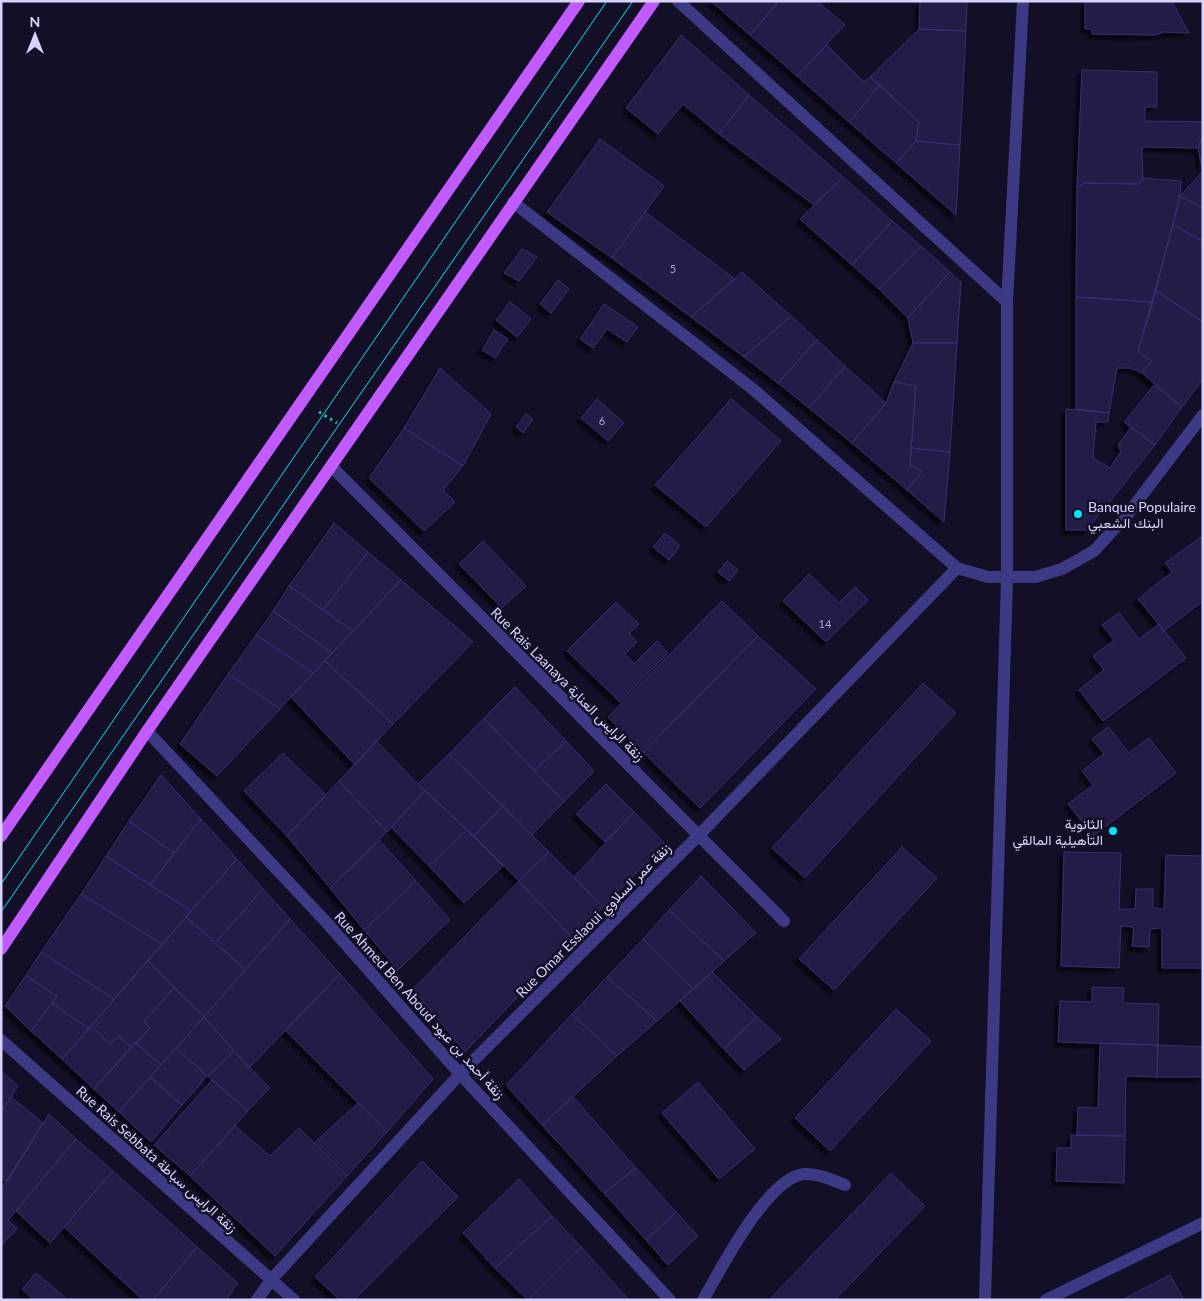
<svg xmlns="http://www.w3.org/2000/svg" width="1204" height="1301" font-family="Lato,Vazirmatn,sans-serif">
<defs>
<filter id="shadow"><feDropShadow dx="-4.5" dy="4.5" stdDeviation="1" flood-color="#0009"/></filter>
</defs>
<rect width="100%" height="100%" fill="#130f26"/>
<path fill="#241b47" stroke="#3b2d73" filter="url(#shadow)" d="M711,1H775L777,3L750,35Z
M779,1H817L845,25L797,76L750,35Z
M920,1H967L966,31L919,29Z
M1085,1H1172L1189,33L1163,32L1156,35L1092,34V29H1085Z
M919,29L966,31L960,145L916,141L919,122L870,77Z
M681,35L749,95L719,134L683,104L658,134L626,108Z
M827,45L864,82L870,77L880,85L849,122L797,76Z
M1082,70L1157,72V107H1145V121L1203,122V135L1198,148L1142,147L1143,178L1139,184L1085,183L1077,187Z
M880,85L919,122L916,141L896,163L849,122Z
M749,95L843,177L814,205L719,134Z
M1203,135V173L1198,148Z
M600,139L664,186L612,258L547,212Z
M916,141L960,145L956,215L896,163Z
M1202,172L1203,173V208L1180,196Z
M843,177L892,221L852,265L800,219Z
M1143,178L1181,181L1180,196L1153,302L1076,297L1077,187L1085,183L1139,184Z
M1180,196L1203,208V241L1173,225Z
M645,212L735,279L691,317L612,258Z
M892,221L921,246L879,289L852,265Z
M1173,225L1203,241V322L1155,290Z
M921,246L950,272L908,318L879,289Z
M522,249L537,257L519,281L504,273Z
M742,272L791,316L744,357L691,317Z
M950,272L961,282L957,343H913L908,318Z
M558,280L569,289L551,313L540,304Z
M1155,290L1203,322V379L1182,407L1142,373L1152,361L1138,351Z
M1076,297L1153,302L1138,351L1152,361L1142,373L1131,368H1117L1109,413L1076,409Z
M510,302L531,319L517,337L496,320Z
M604,304L638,327L627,342L607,329L593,348L580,339Z
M791,316L817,340L778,383L744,357Z
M494,330L508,339L495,358L482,350Z
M817,340L845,366L809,408L778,383Z
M913,343H957L950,452L911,448L916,386L894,382Z
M845,366L886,403L852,443L809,408Z
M440,368L491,414L463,466L404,428Z
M894,382L916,386L910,466L922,471L907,490L852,443L886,403Z
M1154,385L1182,407L1155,445L1124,422Z
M597,399L624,423L608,441L581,418Z
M731,399L781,441L706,527L655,485Z
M1066,409L1109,413L1108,422H1096L1093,458L1110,468L1121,451L1118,445L1131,427L1155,445L1087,530H1066Z
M526,414L533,419L523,433L516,427Z
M404,428L463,466L443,490L455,502L424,531L369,478Z
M911,448L950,452L944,522L907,490L922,471L910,466Z
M334,523L368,552L323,610L289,586Z
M665,533L680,546L669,560L653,547Z
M1201,537L1203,540V601L1164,631L1138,599L1172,572L1165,563Z
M483,541L526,586L502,608L459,564Z
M368,552L401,580L353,631L323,610Z
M727,561L738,570L729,581L718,572Z
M809,574L839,603L855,587L868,600L826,642L783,601Z
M401,580L473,642L393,724L325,661Z
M289,586L353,631L332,653L273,611Z
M722,601L758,636L643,752L608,717Z
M616,602L639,624L629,634L637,642L625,654L634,664L657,641L668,653L620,702L567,651Z
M273,611L332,653L313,673L256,635Z
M1119,613L1139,639L1159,624L1186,658L1103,721L1079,690L1104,670L1093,656L1114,640L1102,625Z
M256,635L313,673L280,709L228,674Z
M758,636L816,689L700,808L643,752Z
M325,661L393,724L355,765L291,697Z
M228,674L280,709L217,776L180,744Z
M923,683L956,713L805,878L772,848Z
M515,687L566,741L534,771L484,718Z
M484,718L564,802L532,835L449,754Z
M1108,727L1129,753L1149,738L1176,773L1093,836L1068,804L1093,785L1082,771L1104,754L1092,739Z
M376,741L425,791L387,832L339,781Z
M566,741L594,771L564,802L534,771Z
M283,753L326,795L287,836L244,791Z
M449,754L503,806L474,836L418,784Z
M161,775L201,819L174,853L129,821Z
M339,781L387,832L330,888L287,836Z
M606,784L634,812L605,842L576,814Z
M425,791L467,830L429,866L391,827Z
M503,806L549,852L519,881L474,836Z
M634,812L665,844L603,907L574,877Z
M201,819L237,859L191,911L150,885Z
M129,821L174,853L150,885L106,856Z
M467,830L503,866L464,903L429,866Z
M379,840L416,881L364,930L330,888Z
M902,847L937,878L834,990L799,959Z
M549,852L603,907L573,939L519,881Z
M1064,852L1121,853L1119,909H1135L1136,889H1153V908L1164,909L1166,855L1203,856V968H1162V928L1150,929L1149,947L1132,946L1134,927L1121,926L1119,968L1061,966Z
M106,856L191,911L162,944L81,894Z
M237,859L263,889L216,942L186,917Z
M701,876L756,933L724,961L669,910Z
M416,881L450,920L398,970L364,930Z
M519,881L573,939L465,1052L413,989Z
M263,889L290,919L245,970L216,942Z
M81,894L162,944L114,999L41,952Z
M669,910L724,961L693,989L643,939Z
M186,917L245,970L204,1017L148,961Z
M290,919L340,974L249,1068L204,1017Z
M643,939L693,989L657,1021L607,977Z
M41,952L114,999L89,1029L52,1003L57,997L26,975Z
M148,961L174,988L144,1022L150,1028L131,1047L118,1036L110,1044L91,1026Z
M712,972L757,1017L724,1049L680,1001Z
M340,974L433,1079L387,1132L285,1030Z
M26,975L57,997L31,1031L5,1006Z
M607,977L657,1021L617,1056L572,1014Z
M1092,987L1124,988L1123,1003L1159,1004L1158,1045L1058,1042L1060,1001L1092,1002Z
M174,988L204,1017L161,1065L136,1043L150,1028L144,1022Z
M52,1003L89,1029L62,1059L31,1031Z
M896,1009L931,1041L830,1151L795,1118Z
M572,1014L617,1056L542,1125L506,1085Z
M204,1017L234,1051L207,1076L176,1048Z
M757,1017L781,1039L744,1070L724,1049Z
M91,1026L110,1044L118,1036L131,1047L94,1089L62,1059Z
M136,1043L161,1065L119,1112L94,1089Z
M1100,1043L1158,1045L1157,1077L1126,1076L1125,1136L1077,1135L1078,1107L1098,1108Z
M1158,1045L1203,1047V1077H1157Z
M176,1048L207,1076L182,1105L150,1077Z
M234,1051L270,1088L248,1111L208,1076Z
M1,1071L18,1086L1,1112Z
M150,1077L182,1105L151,1142L119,1112Z
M212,1080L248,1111L190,1176L154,1145Z
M698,1082L755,1149L719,1179L662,1113Z
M11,1097L43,1123L7,1182L1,1178V1112Z
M573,1097L636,1168L604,1193L542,1125Z
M358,1103L387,1132L347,1176L314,1143Z
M49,1114L76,1139L8,1220L17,1229L2,1245L1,1189Z
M235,1126L270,1156L299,1128L347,1176L275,1256L190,1176Z
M1071,1135L1125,1136L1124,1183L1056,1181L1057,1148H1071Z
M76,1139L113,1171L50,1243L16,1211Z
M422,1161L458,1197L354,1300H340L315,1277Z
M636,1168L676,1212L646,1240L604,1193Z
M113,1171L197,1247L153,1300H143L64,1227Z
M891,1173L925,1206L835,1300H769Z
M519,1179L552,1216L495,1268L463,1233Z
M676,1212L698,1236L668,1265L646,1240Z
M552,1216L581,1247L528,1300L495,1268Z
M197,1247L238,1283L226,1300H153Z
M581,1247L629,1300H528Z
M36,1273L68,1300H34L22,1289Z
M1170,1275L1184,1300H1122Z"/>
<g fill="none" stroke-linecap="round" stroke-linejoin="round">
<path stroke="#2fb8b0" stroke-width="3" stroke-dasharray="2.5 4" stroke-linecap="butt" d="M319,412L337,423"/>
<path stroke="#3d3a85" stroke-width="12" d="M678,1L1007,302
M513,202L754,390L957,568L988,577H1035L1062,569L1094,551L1127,515L1203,415
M332,467L784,921
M147,731L327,923L460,1074L670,1300
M1,1040L294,1300
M257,1300L271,1280L460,1074L698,836L957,568
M703,1300C721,1269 767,1178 804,1174C818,1173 832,1180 845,1185
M985,1300L1007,579V302L1023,1
M1046,1300L1203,1223"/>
<path stroke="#c25bff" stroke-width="12" d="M1,836L579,1
M1,949L147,731L654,1"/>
<path stroke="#00e5ff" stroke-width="1" d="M1,884L607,1
M1,912L633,1"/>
</g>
<g fill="#00e5ff" stroke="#130f26" stroke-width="2">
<circle cx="1078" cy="514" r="5"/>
<circle cx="1113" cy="831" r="5"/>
</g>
<g text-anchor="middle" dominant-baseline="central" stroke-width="5" stroke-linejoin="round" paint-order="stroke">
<g font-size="11" fill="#aca6d1">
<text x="673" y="268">5</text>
<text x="602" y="420">6</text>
<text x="825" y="623">14</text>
</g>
<g font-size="14" fill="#d9d4ff" stroke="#130f26" text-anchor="start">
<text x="1088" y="506">Banque Populaire<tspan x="1088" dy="16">البنك الشعبي</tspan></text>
<text x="1103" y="823" text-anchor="end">الثانوية<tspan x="1103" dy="16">التأهيلية المالقي</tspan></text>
</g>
<g font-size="14" fill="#d9d4ff" stroke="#130f26">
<text transform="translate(568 684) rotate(45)">Rue Rais Laanaya زنقة الرايس العناية</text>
<text transform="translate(593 920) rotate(-45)">Rue Omar Esslaoui زنقة عمر السلاوي</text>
<text transform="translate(420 1005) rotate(48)">Rue Ahmed Ben Aboud زنقة أحمد بن عبود</text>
<text transform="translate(157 1159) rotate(42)">Rue Rais Sebbata زنقة الرايس سباطة</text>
</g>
</g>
<rect width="1204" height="1301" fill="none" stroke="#d9d4ff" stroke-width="5"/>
<g transform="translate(35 35)" stroke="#130f26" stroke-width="4" paint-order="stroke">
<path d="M0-4L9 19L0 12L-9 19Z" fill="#d9d4ff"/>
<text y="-8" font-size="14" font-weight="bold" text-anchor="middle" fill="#d9d4ff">N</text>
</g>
</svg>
